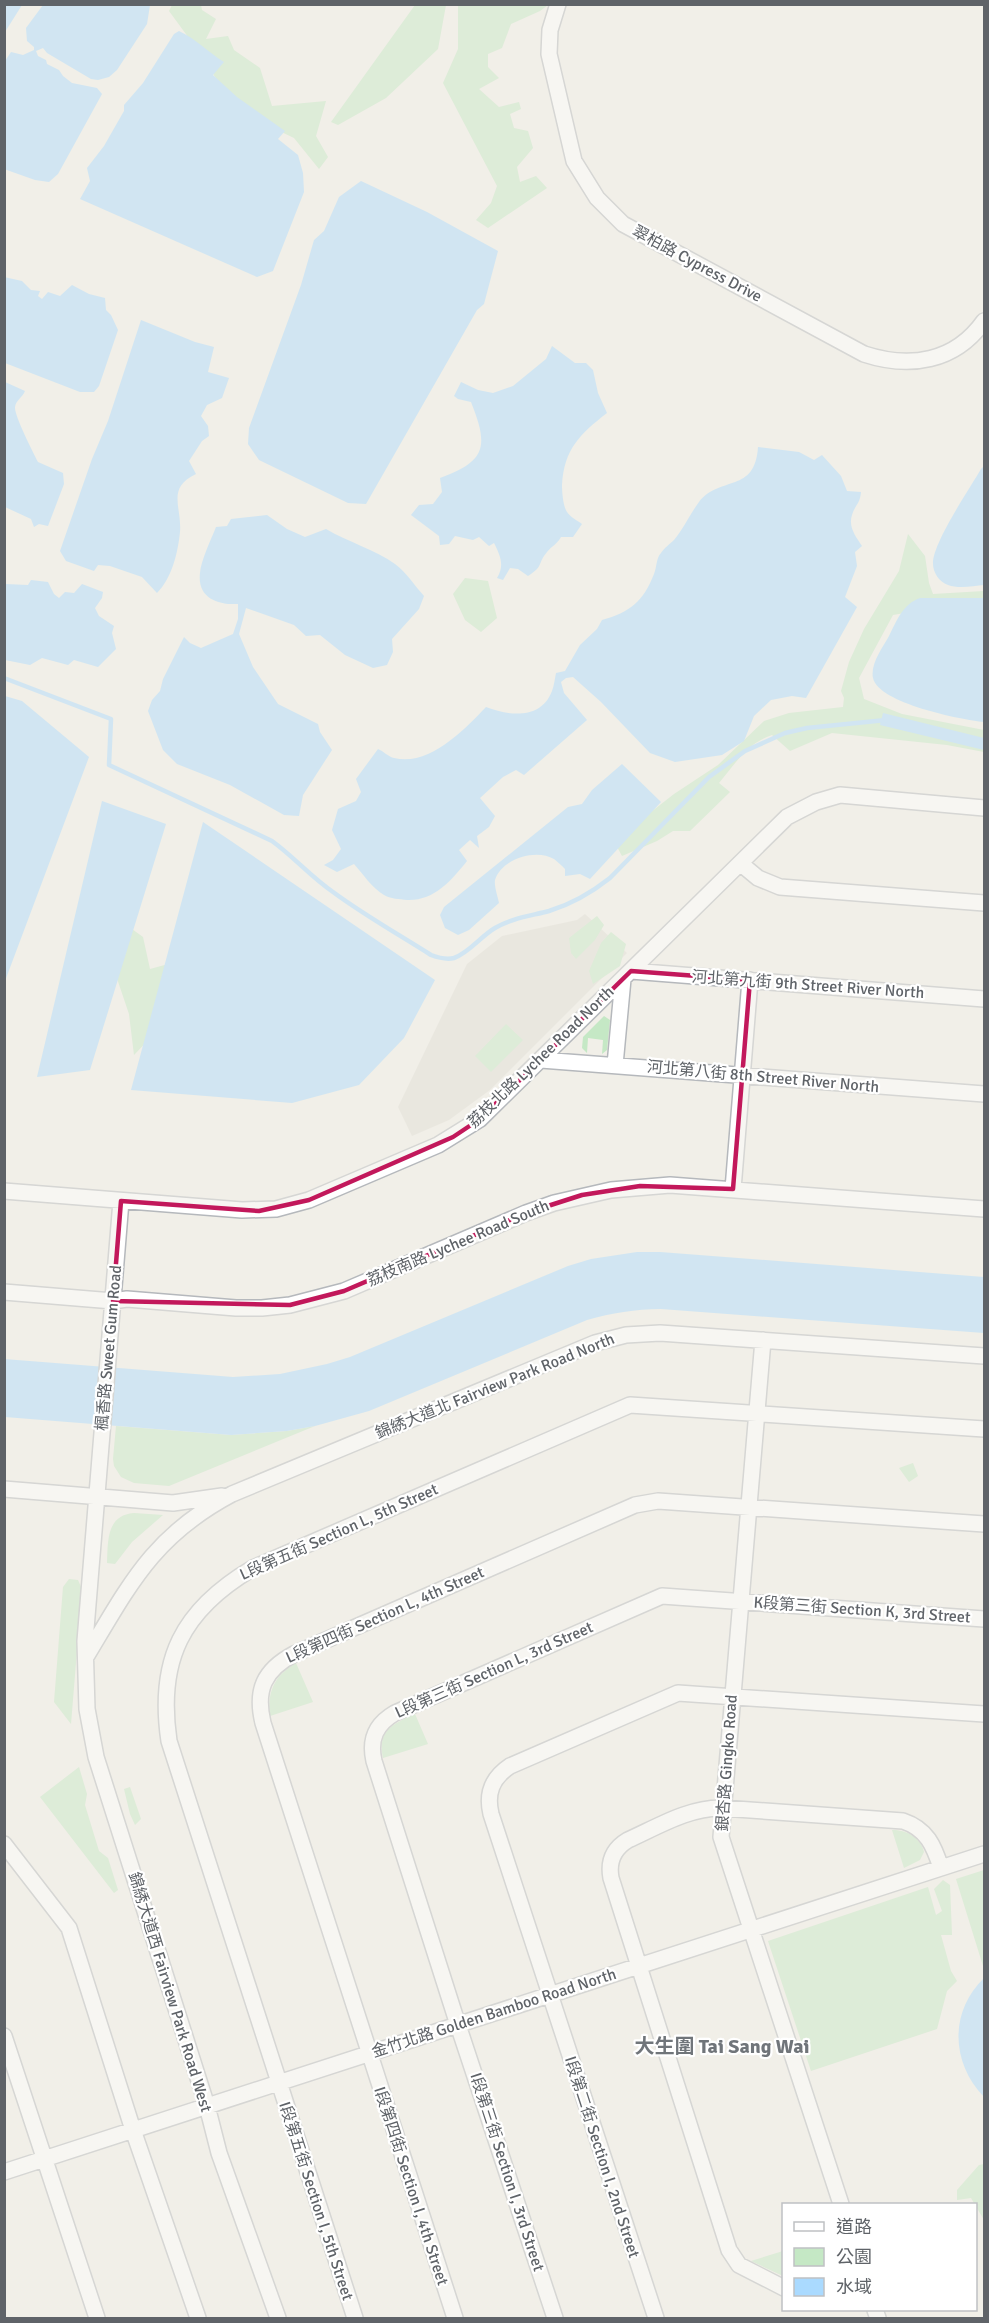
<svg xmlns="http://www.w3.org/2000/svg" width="989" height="2323" font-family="Signika,'Noto Sans TC',sans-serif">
<rect width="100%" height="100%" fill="#f1efe8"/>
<path fill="#e1ded6" d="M585,914L627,953L490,1090L449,1120L412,1136L398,1107L467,964L502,936L577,920Z"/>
<path fill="#c5e8c5" d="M172,5H201L202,10L216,19L206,39L228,36L234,50L260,68L272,106L326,101L316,136L328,157L319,169L294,138L248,116L228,99L205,60L169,11Z
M415,5H446L438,49L386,98L338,125L331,122Z
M458,5H548L540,11L511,24L502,48L488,54V67L499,78L479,89L499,107L519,102L521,109L510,114L514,128L528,131L533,148L517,167L520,182L536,176L547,188L488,228L476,220L491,203L497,186L443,83L458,49Z
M908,534L925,556L929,583L933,594L984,591V611H916L893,615L859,678L864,699L902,714L984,730V752L947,745L832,733L790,751L772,735C747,743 736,763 719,783L730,792L690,831H673L657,841L622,856L614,841L674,794L718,765L764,721L789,713L843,707L844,698L841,691L849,662L864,629L899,571Z
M465,578L488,581L497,618L481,632L465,620L453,594Z
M107,911L143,937L150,969L183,960L177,1010L134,1055L129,1014L105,943Z
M597,916L604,925L595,940L576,959L571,953L569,938Z
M611,932L626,944L620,966L593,984L589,971L601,943Z
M604,1016L610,1020L607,1050L602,1054L603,1040L588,1038L587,1053L582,1048L583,1037Z
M506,1024L523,1040L491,1072L475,1056Z
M116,1426L231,1435L287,1431L315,1426L169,1486L134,1483L121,1477L114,1466L113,1459Z
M913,1463L918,1476L909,1482L899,1468Z
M134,1513L163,1515L132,1542L115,1564L107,1563C108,1542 106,1515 134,1513Z
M69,1579L78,1580L82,1589L71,1724L54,1702L63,1587Z
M296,1663L313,1702L270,1716C267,1691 275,1675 296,1663Z
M415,1714L428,1744L383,1758C377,1730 393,1724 415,1714Z
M79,1767L87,1794L85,1805L99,1851L108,1858L118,1890L114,1893L40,1797Z
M130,1787L141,1819L135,1825L130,1814L124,1789Z
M892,1830C906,1830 921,1837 924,1852L920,1860L904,1868Z
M984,1870V1966H983L956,1879Z
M943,1880L950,1885L952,1935H941L951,1971L957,1981L947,1991L937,2029L811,2071L768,1941L928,1887L936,1915L942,1911L934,1889Z
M984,2164V2220L971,2198L957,2200V2190L979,2165Z
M783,2251V2276L751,2261Z"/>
<path fill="#aadaff" d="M5,4L22,5L5,32L4,5Z
M43,5H150L147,24L117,70L109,77L98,80L91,79L47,53L43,48L36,51L38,56L46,60L47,64L59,70L63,76L72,83L97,88L102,94L58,174L49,182L35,180L4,169L5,61L11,52L23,55L34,50V47L27,41L26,28Z
M179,31C196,39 208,52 224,62L213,75L237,97L285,131L278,139L298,155L303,173L304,192L273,271L257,277L80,199L90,181L87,168L104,146L124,111V105L143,83L174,34Z
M361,181L427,212L498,251L484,304L477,310L366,504L348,503L259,460L248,444L249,428L301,285L314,240L324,231L339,197Z
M4,277L22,281L31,290L40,291L38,296L42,299L48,292L60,296L72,285L89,294L105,298L106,310L111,315L118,330L99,386L94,392H80L5,363Z
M141,320L195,342L214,347L208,372L229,378L222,398L207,405L201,416L208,426L209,436L202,441L189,461L196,474C166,488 182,507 180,532C178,552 172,578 157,593L142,577L110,566L98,565L94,571L66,561L60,551L92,459L108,421Z
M552,346L575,363H586L593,370L598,393L607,413C580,434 564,449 562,485C562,492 563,506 567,512C570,517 578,521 582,524L573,537H561C557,544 552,546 547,552C537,564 544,566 528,576L518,569L510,568L503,580L497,578C505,565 500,555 494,543L489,546L479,537L473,540L455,536L449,544L440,545L439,536L411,515L419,505L433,504L442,492L440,478C486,461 489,447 471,402L458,399L454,396L461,382L478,390L493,393L513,386L546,359Z
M5,382L25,391C22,398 16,400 15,407C14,415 33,452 38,462L63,473L64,484L48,526L39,524L34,527L31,519L5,507Z
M758,447L799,452L814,460L822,455L841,476L847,491L861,492C860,504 855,505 852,515C848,527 856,537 862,546L855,552L857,566L845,597L857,607L806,698L792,696L771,700L754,716L744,741L722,755L675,762L650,753L601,702L573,677L566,678L561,682L564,693L587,720L524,775L516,770L503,777L480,798L495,816L489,827L477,836L479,848L470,840L459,850L467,861C451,881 434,901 407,900C400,899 390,899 384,895C372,888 363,874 354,864L337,872L324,865L333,860L341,849L332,830L338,809L356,801L361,792L356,779L378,749C383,751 389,757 394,758C429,767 465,729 486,707C509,716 541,720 552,691C554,686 555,678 556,673L565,671L580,645L597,629L602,620C630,612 643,602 654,574C657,567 656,558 661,553C664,548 670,544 674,540C684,528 690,514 699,502C720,475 755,494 758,447Z
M984,466V585C973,586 959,589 948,585C939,582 933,572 933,564C932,544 970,488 981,469Z
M267,515L287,529L305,537L326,529C348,542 376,550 395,564C407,573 414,585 424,596L419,609L392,639L393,652L387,665L373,668L345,655L320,635L306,636L294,625L246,608L239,634L253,667L278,704L318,724L320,732L332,750L303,795L299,816L284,815L230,785L177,764L163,750L148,711L152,700L160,691L163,679L184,637L190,643L201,648L233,634L238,619V604C218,605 197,598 200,573C201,560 211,540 216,527L227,526L231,519Z
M31,580L48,582L54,594L59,598L65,592L74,593L82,584L103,592L102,598L95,608L99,616L114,626L112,633L116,649L98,667L74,660L68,665L42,658L30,665L5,660V584L28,585Z
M920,598H984V722C962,720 878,703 873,678C870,664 883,647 889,636C897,620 903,604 920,598Z
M5,696L22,701L89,757L5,981Z
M883,713L984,738V750L880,725Z
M622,764L661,802L590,879L580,874L565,876V869C562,866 558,862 554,859C536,848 501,859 495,880C494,887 498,897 499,903L469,930L458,935L445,928L440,915L444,907L568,807L582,804L592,790Z
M102,801L166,824L90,1070L37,1077Z
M203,822L435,980L404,1038L359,1085L292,1103L131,1090Z
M637,1252H660L984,1277V1333L661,1309C635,1309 612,1313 587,1320L369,1411L315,1426L287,1431L231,1435L5,1417L4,1359L233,1377L280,1374L327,1364L350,1357L568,1266L591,1259Z
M984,1978V2097C951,2063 949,2012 984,1978Z"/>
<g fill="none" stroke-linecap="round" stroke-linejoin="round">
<path stroke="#aadaff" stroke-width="4.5" d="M4,678L111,719L109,765L272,841C294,857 311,877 333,892C364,915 398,934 431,955C439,958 446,960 454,958C469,953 481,936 495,928C512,918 530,916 549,911C572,904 591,893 610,878L709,777L745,751L785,733L807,728L886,720"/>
<g stroke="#b5b8bc" stroke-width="18">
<path id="street" d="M558,4L550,30L549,54L574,161L597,198L623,224L864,354C910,369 955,362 984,321
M740,863L758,878L780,887L984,903
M631,971L984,999
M541,1060L984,1094
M615,1065L623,979
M733,1189L750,980
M4,1191L242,1210L276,1209L309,1200L438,1145L480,1119L787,817L816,802L840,795L984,808
M121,1201L85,1641L87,1709L96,1757L207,2106L219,2153L278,2318
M4,1292L113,1301L127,1299L236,1308H262L290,1305L344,1291L526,1213L554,1203L611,1190L670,1185L984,1209
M763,1340L721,1837L841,2204
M4,1489L173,1503L222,1496
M86,1657C130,1584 153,1536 232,1494L595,1343L626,1335L660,1333L984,1356
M4,1844L69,1928L133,2130L198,2318
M4,2036L97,2318
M4,2172L984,1854
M784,2288L739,2265L729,2250L611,1878C608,1862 613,1849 628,1840C657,1827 690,1807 722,1808L903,1821C927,1829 934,1846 941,1868
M875,2310L878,2318
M355,2318L169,1741C157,1660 182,1610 253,1568L630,1405L984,1429
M455,2318L263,1723C255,1690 264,1670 294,1654L635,1505L658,1501L984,1524
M555,2318L458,2025L374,1761C369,1739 376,1724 395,1713L662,1596L984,1619
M656,2318L491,1814C486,1793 492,1778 510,1766L678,1693L984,1714"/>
</g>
<use href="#street" stroke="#fff" stroke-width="15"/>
</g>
<path d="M0 0H989V2323H0ZM631,971L750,980L733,1189L640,1186L582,1195L526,1213L344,1291L290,1305L113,1301L121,1201L259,1211L309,1200L453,1137L480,1119Z" fill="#f1efe8" fill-opacity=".55" fill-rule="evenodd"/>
<path fill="none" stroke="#c2185b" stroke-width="4.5" stroke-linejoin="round" d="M631,971L750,980L733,1189L640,1186L582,1195L526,1213L344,1291L290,1305L113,1301L121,1201L259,1211L309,1200L453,1137L480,1119Z"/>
<g text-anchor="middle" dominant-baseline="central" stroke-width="4.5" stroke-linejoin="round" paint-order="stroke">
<g font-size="16" fill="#5f6368" stroke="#fff">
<text transform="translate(697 264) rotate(28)">翠柏路 Cypress Drive</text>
<text transform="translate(808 985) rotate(4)">河北第九街 9th Street River North</text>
<text transform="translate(541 1057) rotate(-44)">荔枝北路 Lychee Road North</text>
<text transform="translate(763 1077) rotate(5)">河北第八街 8th Street River North</text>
<text transform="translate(458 1243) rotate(-23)">荔枝南路 Lychee Road South</text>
<text transform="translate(109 1348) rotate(-85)">楓香路 Sweet Gum Road</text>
<text transform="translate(495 1386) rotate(-22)">錦綉大道北 Fairview Park Road North</text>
<text transform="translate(339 1532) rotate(-24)">L段第五街 Section L, 5th Street</text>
<text transform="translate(862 1610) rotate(4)">K段第三街 Section K, 3rd Street</text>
<text transform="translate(385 1615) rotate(-24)">L段第四街 Section L, 4th Street</text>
<text transform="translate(494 1670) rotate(-24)">L段第三街 Section L, 3rd Street</text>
<text transform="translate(727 1763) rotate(-86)">銀杏路 Gingko Road</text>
<text transform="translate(170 1992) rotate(73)">錦綉大道西 Fairview Park Road West</text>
<text transform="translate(494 2013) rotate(-18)">金竹北路 Golden Bamboo Road North</text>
<text transform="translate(602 2157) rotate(72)">I段第二街 Section I, 2nd Street</text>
<text transform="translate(507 2172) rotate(72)">I段第三街 Section I, 3rd Street</text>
<text transform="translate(411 2186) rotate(72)">I段第四街 Section I, 4th Street</text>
<text transform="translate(316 2201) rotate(72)">I段第五街 Section I, 5th Street</text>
</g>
<g font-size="20" font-weight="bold" fill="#70757a" stroke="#fff">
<text x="722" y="2046">大生圍 Tai Sang Wai</text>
</g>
</g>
<rect width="989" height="2323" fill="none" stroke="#5f6368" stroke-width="12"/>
<rect x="782" y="2203" width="195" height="108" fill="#ffffff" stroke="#bfc1c3" stroke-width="1.5"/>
<rect x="794" y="2222" width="30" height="9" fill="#ffffff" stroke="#bfc1c3" stroke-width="1.5"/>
<text x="836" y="2233" font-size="18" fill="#5f6368">道路</text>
<rect x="794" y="2248" width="30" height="18" fill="#c5e8c5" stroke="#bfc1c3" stroke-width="1.5"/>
<text x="836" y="2263" font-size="18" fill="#5f6368">公園</text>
<rect x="794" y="2278" width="30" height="18" fill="#aadaff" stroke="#bfc1c3" stroke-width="1.5"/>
<text x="836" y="2293" font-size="18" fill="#5f6368">水域</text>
</svg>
